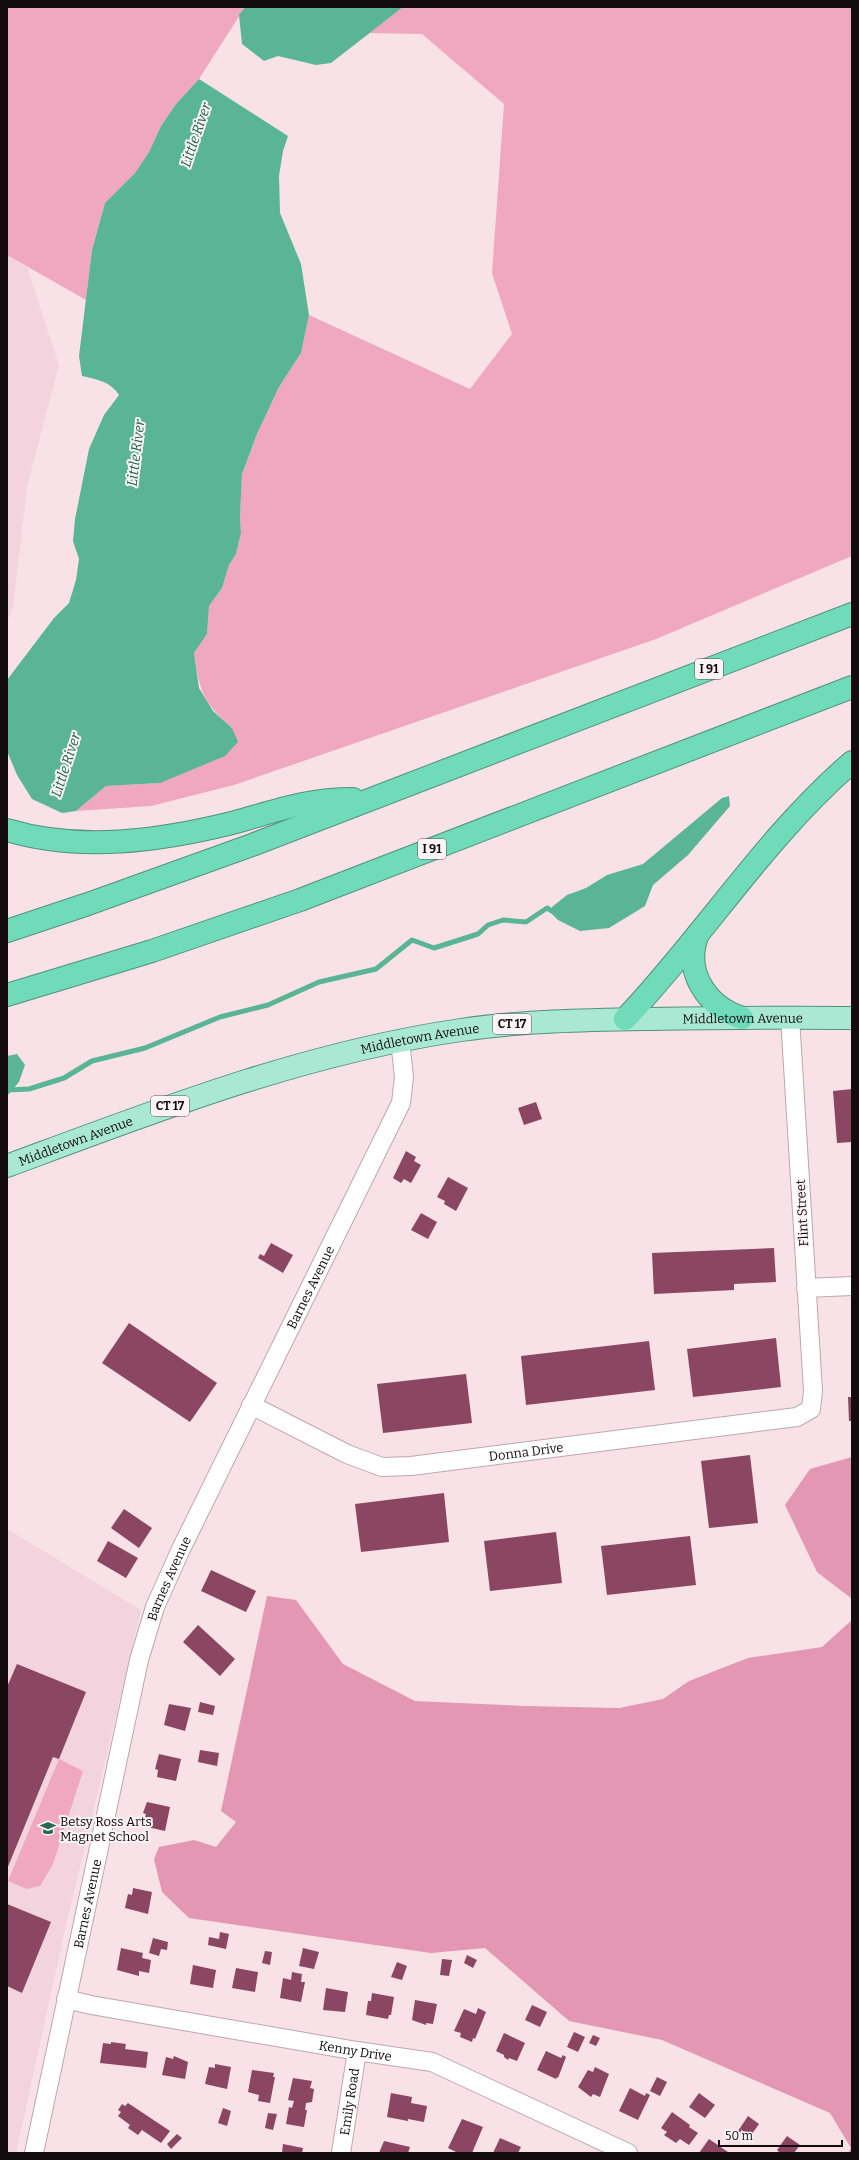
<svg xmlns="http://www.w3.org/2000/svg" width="859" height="2160" font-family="Bitter,serif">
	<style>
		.built { fill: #f3d3dd }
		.green { fill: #efa8c0 }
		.forest { fill: #e497b2 }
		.water { fill: #5ab597 }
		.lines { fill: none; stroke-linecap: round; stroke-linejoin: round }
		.stream { stroke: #5ab597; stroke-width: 5 }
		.building { fill: #8b4661 }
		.minor-casing { stroke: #bda7ae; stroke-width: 20 }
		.primary-casing { stroke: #4f927c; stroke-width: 24 }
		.motorway-casing { stroke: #4f927c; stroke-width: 24 }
		.minor { stroke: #fff; stroke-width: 18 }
		.primary { stroke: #a9e9d4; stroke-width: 22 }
		.motorway { stroke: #70dbb8; stroke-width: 22 }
		.labels { text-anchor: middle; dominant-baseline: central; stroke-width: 4; stroke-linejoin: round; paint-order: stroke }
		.shield { fill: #fcf3f6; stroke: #595154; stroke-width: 1 }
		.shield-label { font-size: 12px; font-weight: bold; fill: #130b0e }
		.street-label { font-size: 13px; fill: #130b0e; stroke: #fcf3f6 }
		.poi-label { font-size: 13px; fill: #130b0e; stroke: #fcf3f6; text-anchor: start }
		.water-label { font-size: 14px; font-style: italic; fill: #1b624d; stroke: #fcf3f6 }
	</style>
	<rect width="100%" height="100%" fill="#f9e1e8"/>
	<g class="built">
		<polygon points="7,255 27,267 59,365 27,487 13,608 7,621"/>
		<polygon points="7,1529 141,1610 64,1934 16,2153 7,2153"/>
	</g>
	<g class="green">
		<polygon points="7,7 245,7 199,79 176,104 161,126 149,152 135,173 105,203 92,250 86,300 7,255"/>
		<path d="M403,7H852V556L656,639L234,785L151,806L76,811L106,786L160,783L232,728C202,701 200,692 194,653L207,634L209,606L222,588L229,565L236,554L241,533L240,517L242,474L257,434L279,387L301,353L309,315L470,389L512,334L492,273L504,104L422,34L369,33Z"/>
		<polygon points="59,1759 83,1771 53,1864 40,1886 27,1889 8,1881"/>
	</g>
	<g class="forest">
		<polygon points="852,1457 852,1599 817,1572 785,1505 810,1469"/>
		<polygon points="267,1596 296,1600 343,1664 415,1701 525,1706 619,1708 663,1699 689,1681 748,1658 822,1647 852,1620 852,2153 848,2153 851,2148 830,2113 662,2040 569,2021 485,1948 431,1953 189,1918 162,1892 154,1859 159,1847 194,1840 216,1847 236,1822 221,1811"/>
	</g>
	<g class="water">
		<polygon points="245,7 403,7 331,63 316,65 278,56 264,61 242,44 239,15"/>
		<path d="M199,79L288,136L283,151L279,176L280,213L301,264L309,315L301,353L279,387L257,434L242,474L240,517L241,533L236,554L229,565L222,588L209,606L207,634L194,653L199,688L213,711L232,728L238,742L225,756L160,783L106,786L76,811L62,813L32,799L17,775L7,751V680L54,618L69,603L76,580L79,559L73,541L75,519L89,449L104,415L119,395C111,382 97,379 82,376L79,356L92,250L105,203L135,173L149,152L161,126L176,104Z"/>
		<polygon points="729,796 730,806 688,855 653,885 645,906 609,928 580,931 558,920 552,914 552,907 567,895 586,888 607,875 643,864 722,798"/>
		<polygon points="17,1054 25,1065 19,1082 7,1096 7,1056"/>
	</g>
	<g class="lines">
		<polyline class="stream" points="7,1090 29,1089 64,1078 92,1061 145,1048 220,1017 268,1005 319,982 376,969 412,940 434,948 478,934 488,925 503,920 526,922 547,908 557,914"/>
	</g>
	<g class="building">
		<polygon points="852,1089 852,1142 837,1143 833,1091"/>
		<polygon points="536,1102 542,1119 524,1125 518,1108"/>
		<polygon points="406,1151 416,1157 414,1161 421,1165 411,1183 404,1179 401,1183 393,1178"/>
		<polygon points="448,1177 468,1188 456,1211 444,1204 445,1201 437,1197"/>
		<polygon points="421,1213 437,1222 428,1239 411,1230"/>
		<polygon points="271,1243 293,1255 283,1273 258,1258 260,1254 264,1256"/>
		<polygon points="774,1248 776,1282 734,1284 734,1290 654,1294 652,1253"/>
		<polygon points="129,1323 217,1383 190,1422 102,1363"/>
		<polygon points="776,1338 781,1387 693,1397 687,1349"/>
		<polygon points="649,1341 655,1390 526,1405 521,1356"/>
		<polygon points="466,1374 472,1423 383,1433 377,1384"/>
		<polygon points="848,1397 852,1397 852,1421 849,1421"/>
		<polygon points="750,1455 758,1523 709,1528 701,1461"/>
		<polygon points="444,1493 449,1542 361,1552 355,1504"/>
		<polygon points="124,1509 152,1528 139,1548 111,1528"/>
		<polygon points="556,1532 562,1583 490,1591 484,1541"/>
		<polygon points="690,1536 696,1585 607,1595 601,1546"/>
		<polygon points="108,1541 138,1558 126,1578 97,1561"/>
		<polygon points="211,1570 256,1591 246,1612 201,1591"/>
		<polygon points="198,1625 235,1659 220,1676 183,1642"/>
		<polygon points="17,1664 86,1692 59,1759 53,1757 7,1869 7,1687"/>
		<polygon points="200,1702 215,1706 213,1715 198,1712"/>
		<polygon points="169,1704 191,1708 185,1731 164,1725"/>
		<polygon points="200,1750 219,1753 217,1766 198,1762"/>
		<polygon points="159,1754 181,1759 176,1781 157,1777 158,1770 155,1769"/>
		<polygon points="147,1802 170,1807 165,1831 143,1826 146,1814 143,1813"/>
		<polygon points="133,1888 152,1892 148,1914 125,1908 128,1894 132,1895"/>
		<polygon points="7,1904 51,1922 22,1993 7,1986"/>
		<polygon points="220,1932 229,1934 226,1949 208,1945 209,1937 219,1939"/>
		<polygon points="153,1938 168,1942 167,1950 161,1949 159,1956 149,1953"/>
		<polygon points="121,1948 143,1953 142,1958 151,1960 149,1973 139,1971 139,1976 117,1970"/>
		<polygon points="303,1948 319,1952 314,1969 299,1966"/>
		<polygon points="265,1951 272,1952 270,1965 262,1963"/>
		<polygon points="467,1955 477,1960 473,1968 464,1963"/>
		<polygon points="442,1959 452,1960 449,1976 440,1975"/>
		<polygon points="397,1962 407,1966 402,1980 391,1977"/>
		<polygon points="193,1965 216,1970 213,1988 190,1984"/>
		<polygon points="236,1968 258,1972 255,1992 232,1988"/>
		<polygon points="292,1972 302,1974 301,1982 305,1982 301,2002 280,1998 283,1978 291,1980"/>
		<polygon points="326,1988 348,1992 345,2012 323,2010"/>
		<polygon points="372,1993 394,1997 391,2015 389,2015 388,2019 366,2015 368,2001 371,2001"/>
		<polygon points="415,2000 437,2004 433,2024 426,2023 426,2025 412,2020"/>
		<polygon points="532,2005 547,2012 540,2027 525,2020"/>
		<polygon points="478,2008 486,2012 475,2039 473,2038 472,2042 460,2037 461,2033 454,2031 464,2009 476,2014"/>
		<polygon points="574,2032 585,2037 578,2052 567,2047"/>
		<polygon points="504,2033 525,2043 517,2061 509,2058 508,2060 504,2057 504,2055 496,2051"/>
		<polygon points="593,2035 600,2038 596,2046 589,2043"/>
		<polygon points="111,2042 126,2044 125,2049 148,2052 146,2068 100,2063 103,2043 111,2044"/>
		<polygon points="546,2051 561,2058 563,2055 566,2057 558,2078 557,2077 556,2079 537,2070"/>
		<polygon points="174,2056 188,2062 185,2079 162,2075 166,2057 173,2059"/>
		<polygon points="215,2064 231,2067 227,2089 205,2084 209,2067 215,2068"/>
		<polygon points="595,2067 609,2074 600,2097 593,2094 591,2097 578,2087 588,2070 593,2072"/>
		<polygon points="252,2070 274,2073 273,2077 275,2077 270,2103 258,2101 259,2095 248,2092"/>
		<polygon points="657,2077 667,2082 660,2096 650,2091"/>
		<polygon points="293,2078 312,2081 310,2088 314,2089 312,2102 306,2103 305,2110 307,2110 304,2127 286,2124 289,2107 292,2108 294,2101 288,2100"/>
		<polygon points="630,2088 645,2096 646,2093 650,2095 638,2120 619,2111"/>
		<polygon points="391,2093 412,2097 411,2103 427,2106 424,2122 408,2119 408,2121 387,2117"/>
		<polygon points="699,2093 715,2105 705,2118 689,2107"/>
		<polygon points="128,2103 170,2131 161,2143 142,2130 138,2135 128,2128 130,2125 118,2116 121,2112 118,2110 122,2104 125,2106"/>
		<polygon points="223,2108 231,2111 227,2126 218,2123"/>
		<polygon points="672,2112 690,2125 689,2127 698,2133 689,2145 680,2139 676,2143 664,2135 667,2132 661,2128"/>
		<polygon points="268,2113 277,2114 273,2130 265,2128"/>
		<polygon points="748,2116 759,2124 749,2138 738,2131"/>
		<polygon points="462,2119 483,2127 472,2153 458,2153 448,2148"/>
		<polygon points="177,2134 182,2138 171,2149 167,2144"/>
		<polygon points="787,2136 800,2145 794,2153 780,2153 777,2150"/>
		<polygon points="500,2138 521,2147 518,2153 493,2153"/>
		<polygon points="709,2139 728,2152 728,2153 699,2153"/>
		<polygon points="384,2141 410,2147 408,2153 379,2153"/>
		<polygon points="283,2144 303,2148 302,2153 282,2153"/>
	</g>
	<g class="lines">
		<defs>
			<g id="minor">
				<polyline points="806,1288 852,1286"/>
				<path id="s1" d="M251,1405L347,1454L382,1467L411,1466L797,1417L811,1409L813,1391L790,1017"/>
				<path id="s2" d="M66,1999L91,2005L357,2051L432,2062L628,2153"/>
				<path id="s3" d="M34,2153L139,1660L155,1607L181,1549L401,1103L404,1077L400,1041"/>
				<path id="s4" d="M341,2153L357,2051"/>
			</g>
			<g id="primary">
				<path id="s5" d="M7,1166C155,1111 303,1053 461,1030C522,1021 585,1020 647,1019C716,1018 784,1017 852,1018"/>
			</g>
			<g id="motorway">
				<path d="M7,830C80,852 159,841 232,823C276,811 306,799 353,799"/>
				<polyline points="7,931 88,904 252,845 852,614"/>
				<path d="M698,934C683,971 706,1006 742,1018"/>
				<polyline points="7,995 152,951 300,900 852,687"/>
				<path d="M625,1019C704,936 764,838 852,762"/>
			</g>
		</defs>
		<use href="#minor" class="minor-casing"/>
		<use href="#primary" class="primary-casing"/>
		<use href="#motorway" class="motorway-casing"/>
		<use href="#minor" class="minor"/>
		<use href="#primary" class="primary"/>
		<use href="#motorway" class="motorway"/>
	</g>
	<defs>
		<symbol id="school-bare" viewBox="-9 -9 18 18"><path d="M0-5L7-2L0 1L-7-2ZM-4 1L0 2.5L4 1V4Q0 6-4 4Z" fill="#2c6a57" stroke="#fcf3f6" stroke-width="2.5" paint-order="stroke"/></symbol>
	</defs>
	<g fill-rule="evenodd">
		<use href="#school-bare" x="37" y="1817" width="22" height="22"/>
	</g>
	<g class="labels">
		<g class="shield">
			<rect x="695" y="659" width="28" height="20" rx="3"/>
			<rect x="418" y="839" width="28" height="20" rx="3"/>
			<rect x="493" y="1014" width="38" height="20" rx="3"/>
			<rect x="151" y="1096" width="38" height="20" rx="3"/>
		</g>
		<g class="shield-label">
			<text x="709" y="669">I 91</text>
			<text x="432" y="849">I 91</text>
			<text x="512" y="1024">CT 17</text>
			<text x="170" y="1106">CT 17</text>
		</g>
		<g class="street-label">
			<text stroke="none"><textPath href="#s5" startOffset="757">Middletown Avenue</textPath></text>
			<text stroke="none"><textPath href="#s5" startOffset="433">Middletown Avenue</textPath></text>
			<text stroke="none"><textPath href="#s5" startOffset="73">Middletown Avenue</textPath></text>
			<text transform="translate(802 1213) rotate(-93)">Flint Street</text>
			<text stroke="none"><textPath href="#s3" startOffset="915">Barnes Avenue</textPath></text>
			<text stroke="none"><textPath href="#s1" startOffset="290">Donna Drive</textPath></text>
			<text stroke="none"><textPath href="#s3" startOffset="591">Barnes Avenue</textPath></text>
			<text stroke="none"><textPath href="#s3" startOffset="255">Barnes Avenue</textPath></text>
			<text stroke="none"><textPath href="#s2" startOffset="294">Kenny Drive</textPath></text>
			<text stroke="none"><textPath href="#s4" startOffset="52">Emily Road</textPath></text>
		</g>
		<g class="poi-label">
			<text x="60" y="1821">Betsy Ross Arts<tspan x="60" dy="15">Magnet School</tspan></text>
		</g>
		<g class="water-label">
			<text transform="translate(196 135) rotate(-71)">Little River</text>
			<text transform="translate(136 453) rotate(-83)">Little River</text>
			<text transform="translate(66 765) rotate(-72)">Little River</text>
		</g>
	</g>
	<rect width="859" height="2160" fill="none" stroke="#130b0e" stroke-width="16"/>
	<path d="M719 2140v6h123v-6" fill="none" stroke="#130b0e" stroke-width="2"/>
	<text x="725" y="2140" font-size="12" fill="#130b0e" stroke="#fcf3f6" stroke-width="3" paint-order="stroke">50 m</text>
</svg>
